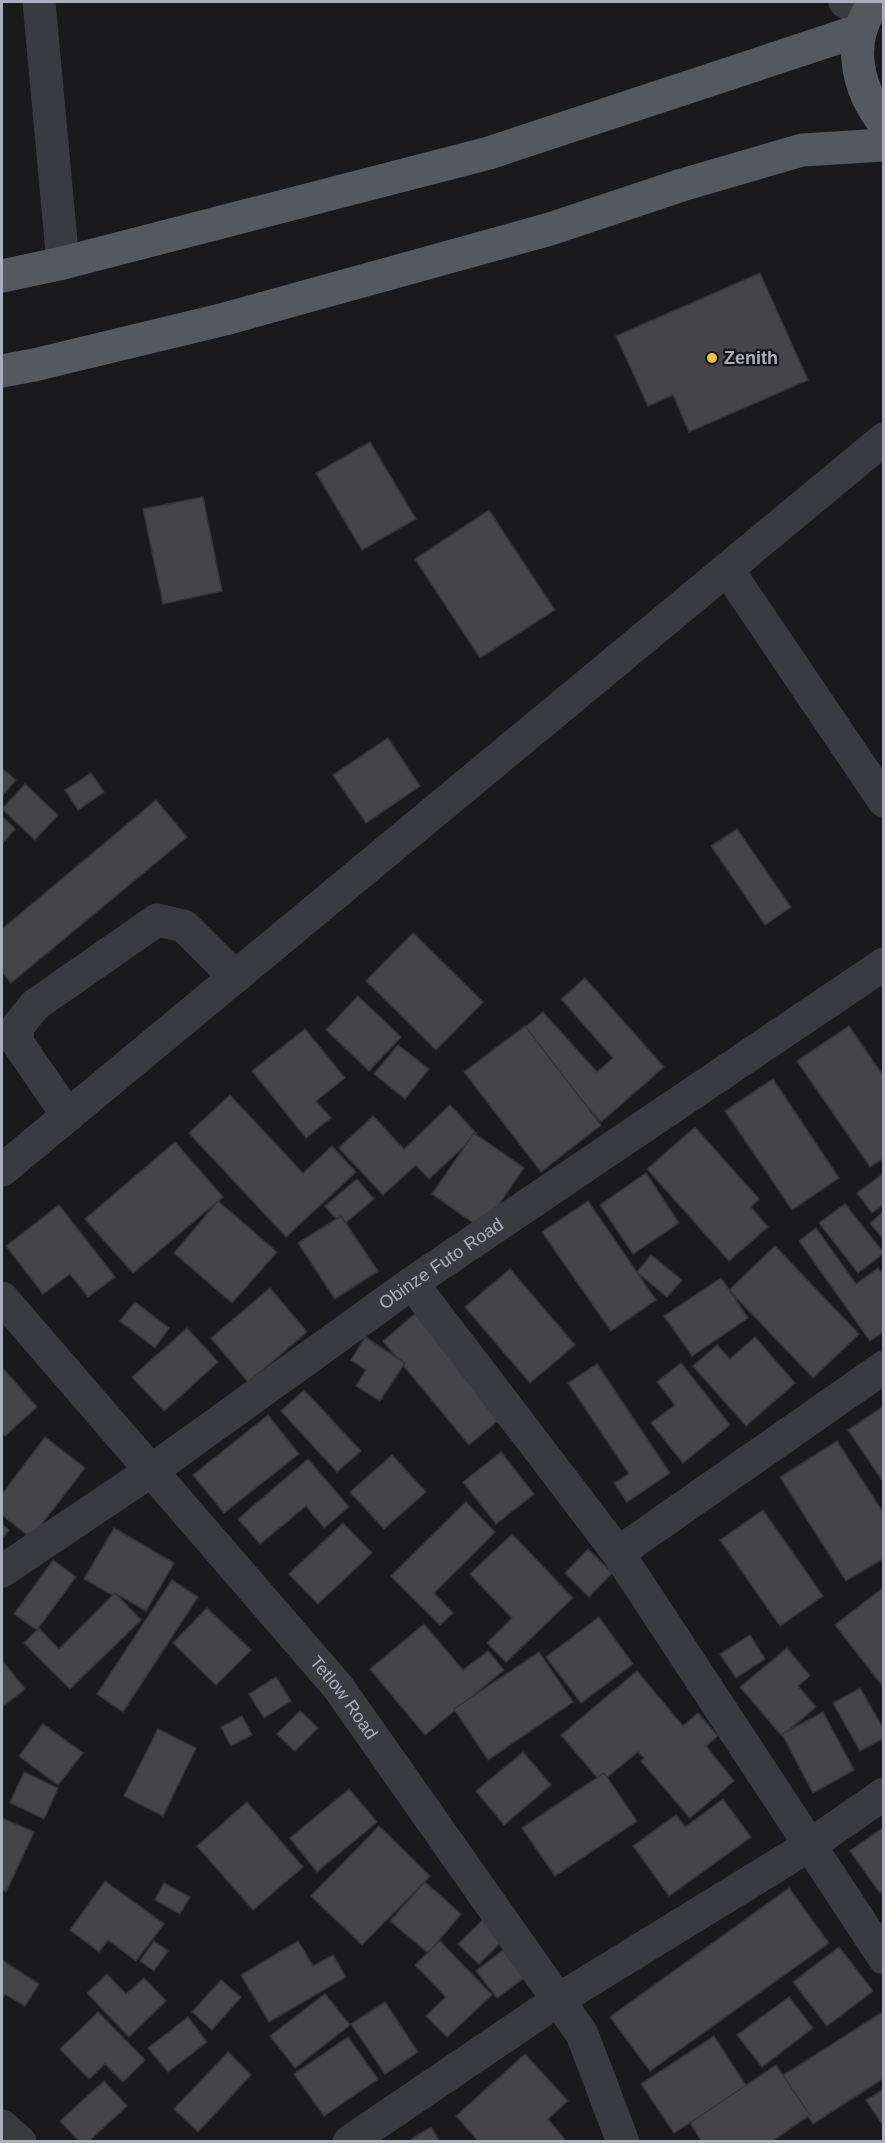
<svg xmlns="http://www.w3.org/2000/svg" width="885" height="2143" font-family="Arial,sans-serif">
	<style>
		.building { fill: #444449; stroke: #343338; stroke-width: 1.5 }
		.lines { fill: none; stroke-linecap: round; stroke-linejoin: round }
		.minor { stroke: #3a3b41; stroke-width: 33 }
		.major { stroke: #565860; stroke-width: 33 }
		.poi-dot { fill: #f2c43b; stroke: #151417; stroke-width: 2 }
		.labels { text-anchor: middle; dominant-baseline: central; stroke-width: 4.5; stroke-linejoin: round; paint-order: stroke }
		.poi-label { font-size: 18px; font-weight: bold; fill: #acafbb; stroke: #151417; text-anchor: start }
		.street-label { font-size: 18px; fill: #acafbb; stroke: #151417 }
	</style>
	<rect width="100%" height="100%" fill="#1a191c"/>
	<g class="building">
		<polygon points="760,273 808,380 689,432 673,395 648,406 616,336"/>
		<polygon points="370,442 416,519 362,550 316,473"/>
		<polygon points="203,497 222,591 163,604 143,509"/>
		<polygon points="489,510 555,610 480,658 415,559"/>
		<polygon points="388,738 420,786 366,823 333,775"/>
		<polygon points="2,768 16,780 2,796"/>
		<polygon points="91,773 104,792 78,810 65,790"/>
		<polygon points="25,784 58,815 35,840 2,809"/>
		<polygon points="156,800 187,837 11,983 2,972 2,929"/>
		<polygon points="2,816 15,829 2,844"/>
		<polygon points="737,829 791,907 765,925 711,846"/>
		<polygon points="413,933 483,1002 436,1050 366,981"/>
		<polygon points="585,978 664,1067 601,1122 520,1032 543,1012 597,1072 613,1058 561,999"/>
		<polygon points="358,996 401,1037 369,1071 326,1030"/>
		<polygon points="525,1026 601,1125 541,1172 464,1072"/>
		<polygon points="849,1026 884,1077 884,1158 870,1167 797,1061"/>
		<polygon points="305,1029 345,1078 316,1101 331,1118 306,1138 252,1071"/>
		<polygon points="398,1045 429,1069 405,1099 374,1074"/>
		<polygon points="773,1079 839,1178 792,1210 725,1111"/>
		<polygon points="230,1095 303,1173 332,1146 356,1172 286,1237 189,1133"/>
		<polygon points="450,1105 477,1134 429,1179 416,1165 383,1195 339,1148 373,1116 404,1149"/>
		<polygon points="695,1127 759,1199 751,1207 768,1227 729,1261 647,1169"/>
		<polygon points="474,1133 524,1168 482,1229 432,1194"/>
		<polygon points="175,1142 223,1197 133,1273 85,1219"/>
		<polygon points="646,1173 679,1223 633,1254 600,1205"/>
		<polygon points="884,1173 884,1204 872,1213 857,1193"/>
		<polygon points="357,1179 374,1199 342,1226 325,1206"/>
		<polygon points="218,1201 277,1252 232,1303 174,1253"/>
		<polygon points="588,1201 656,1300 611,1331 542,1232"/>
		<polygon points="845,1204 884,1253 858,1273 819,1223"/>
		<polygon points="59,1205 115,1277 88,1297 70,1274 43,1294 6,1246"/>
		<polygon points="884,1211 884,1240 870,1223"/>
		<polygon points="341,1216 378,1271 335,1299 298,1243"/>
		<polygon points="816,1228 856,1284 878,1268 884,1275 884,1331 870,1341 799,1241"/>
		<polygon points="775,1246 859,1334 813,1378 729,1290"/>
		<polygon points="651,1255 682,1280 667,1297 637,1272"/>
		<polygon points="510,1269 575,1345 530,1383 465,1307"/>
		<polygon points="721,1278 748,1318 692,1356 664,1316"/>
		<polygon points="270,1288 307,1332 248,1382 211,1338"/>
		<polygon points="135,1302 169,1328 155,1348 120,1321"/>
		<polygon points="415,1314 501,1418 469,1445 383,1341"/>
		<polygon points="187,1328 218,1362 164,1411 132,1377"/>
		<polygon points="365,1337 405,1363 380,1401 356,1386 366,1370 351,1360"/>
		<polygon points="755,1337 795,1383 746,1426 693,1366 717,1345 730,1359"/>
		<polygon points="681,1363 730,1425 683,1463 651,1423 675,1405 657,1382"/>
		<polygon points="597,1364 670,1473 627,1502 614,1483 629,1474 568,1383"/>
		<polygon points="2,1367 37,1407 5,1436 2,1432"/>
		<polygon points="304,1390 361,1451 337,1472 281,1411"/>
		<polygon points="884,1406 884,1483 848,1430"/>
		<polygon points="268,1415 299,1454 224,1513 193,1475"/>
		<polygon points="45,1437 85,1468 31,1538 2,1515 2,1494"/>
		<polygon points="837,1441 884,1514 884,1558 846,1581 780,1477"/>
		<polygon points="501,1452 534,1494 496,1524 463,1482"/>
		<polygon points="392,1455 426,1492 384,1529 350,1492"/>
		<polygon points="308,1459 349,1507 324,1528 306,1506 260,1544 238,1519"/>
		<polygon points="466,1502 495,1532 434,1593 453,1613 440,1625 391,1576"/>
		<polygon points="763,1510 823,1596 780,1626 720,1540"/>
		<polygon points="343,1523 372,1553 318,1604 289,1574"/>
		<polygon points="2,1524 9,1530 2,1539"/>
		<polygon points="114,1528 174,1563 146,1611 115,1593 114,1596 84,1579"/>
		<polygon points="512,1534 573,1598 506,1662 487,1643 512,1618 470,1574"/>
		<polygon points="588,1549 612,1573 589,1597 565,1573"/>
		<polygon points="53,1560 76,1577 37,1630 14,1614"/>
		<polygon points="172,1580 198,1597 123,1712 97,1694"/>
		<polygon points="884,1587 884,1688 835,1625"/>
		<polygon points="115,1593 141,1620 70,1689 24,1643 39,1628 59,1649"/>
		<polygon points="207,1608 251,1650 216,1685 173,1643"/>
		<polygon points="599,1617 633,1664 581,1703 546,1657"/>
		<polygon points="424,1624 463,1670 488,1651 504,1670 425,1735 370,1669"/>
		<polygon points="750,1635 765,1659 736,1678 720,1654"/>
		<polygon points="787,1648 810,1676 798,1686 816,1707 782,1736 740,1687"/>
		<polygon points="539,1652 573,1702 488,1760 454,1709"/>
		<polygon points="2,1660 25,1689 2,1707"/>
		<polygon points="637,1671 683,1726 698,1713 718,1736 706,1746 734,1781 690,1818 641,1761 644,1758 638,1752 601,1782 561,1735"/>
		<polygon points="276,1677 291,1701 264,1718 249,1694"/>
		<polygon points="860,1688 884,1730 884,1738 860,1751 833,1703"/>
		<polygon points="300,1711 318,1728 295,1751 277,1734"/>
		<polygon points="823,1712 854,1770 813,1793 782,1734"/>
		<polygon points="242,1716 252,1735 231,1746 221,1727"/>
		<polygon points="43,1724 83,1753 58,1785 19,1756"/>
		<polygon points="158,1729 196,1748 163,1816 124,1796"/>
		<polygon points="523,1752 551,1785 504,1825 476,1791"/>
		<polygon points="24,1772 58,1788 44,1819 10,1803"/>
		<polygon points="604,1773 637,1821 555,1876 522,1828"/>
		<polygon points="349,1789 377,1822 317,1872 290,1838"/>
		<polygon points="723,1799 751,1837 669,1896 633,1846 676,1815 685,1827"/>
		<polygon points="247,1802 303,1867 253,1910 197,1846"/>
		<polygon points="2,1818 34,1832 6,1892 2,1889"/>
		<polygon points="379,1826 430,1876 362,1945 311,1896"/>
		<polygon points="884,1827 884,1890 880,1893 850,1851"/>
		<polygon points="105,1881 164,1924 136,1961 108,1940 99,1952 70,1930"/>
		<polygon points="425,1882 461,1914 428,1953 390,1921"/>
		<polygon points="164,1883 190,1897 180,1914 155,1900"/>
		<polygon points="789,1888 829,1943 650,2071 610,2017"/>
		<polygon points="484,1919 504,1939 479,1964 458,1944"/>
		<polygon points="154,1941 168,1951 154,1971 140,1961"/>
		<polygon points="298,1941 313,1966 333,1955 346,1977 269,2022 241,1975"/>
		<polygon points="440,1941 492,1995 447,2037 426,2016 446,1997 415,1965"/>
		<polygon points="839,1947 873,1991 827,2026 793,1982"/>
		<polygon points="503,1950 524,1978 497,1998 476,1971"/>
		<polygon points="2,1960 39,1984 25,2006 5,1994 2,1999"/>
		<polygon points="107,1974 126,1994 144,1978 166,2001 129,2037 87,1993"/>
		<polygon points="221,1980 241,1997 212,2030 192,2012"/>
		<polygon points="325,1994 350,2025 295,2068 270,2036"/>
		<polygon points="789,1997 813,2028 762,2067 737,2035"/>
		<polygon points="385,2002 418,2052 385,2074 351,2024"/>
		<polygon points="98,2012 145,2060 123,2082 105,2064 89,2079 60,2049"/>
		<polygon points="881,2013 884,2017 884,2078 813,2124 782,2076"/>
		<polygon points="188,2017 207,2042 168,2072 148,2048"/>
		<polygon points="714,2036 747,2087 674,2133 641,2084"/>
		<polygon points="348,2037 378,2079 324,2116 294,2074"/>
		<polygon points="228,2052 251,2075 198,2132 174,2109"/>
		<polygon points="525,2054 568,2101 548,2119 567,2142 479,2142 456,2116"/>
		<polygon points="776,2065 810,2115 771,2142 702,2142 690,2123"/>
		<polygon points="104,2081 127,2106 88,2142 80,2142 60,2121"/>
		<polygon points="884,2089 884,2127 866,2100"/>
		<polygon points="431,2127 440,2142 412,2142 411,2139"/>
	</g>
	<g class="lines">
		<g class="minor">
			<polyline points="39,2 63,263"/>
			<polyline points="845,2 866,13"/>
			<polyline points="727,569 884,801"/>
			<polyline points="68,1116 17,1042 18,1026 35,1005 157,920 184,926 235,977"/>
			<polyline points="2,1170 884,439"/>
			<polyline points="412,1283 618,1553 884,1958"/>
			<path id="s1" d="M2,1298L338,1687L582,2034L623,2142"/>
			<polyline points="618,1553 884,1367"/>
			<path id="s2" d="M2,1571L151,1471L412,1283L884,964"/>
			<polyline points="2,2126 20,2142"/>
			<polyline points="349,2142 558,2000 810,1845 884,1794"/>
		</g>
		<g class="major">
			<path d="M876,2C845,38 857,89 884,123"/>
			<polyline points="2,276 63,263 489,153 861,30"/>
			<polyline points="2,371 34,365 225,319 550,229 682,185 802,150 884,145"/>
		</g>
	</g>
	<circle class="poi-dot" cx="712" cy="358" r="6"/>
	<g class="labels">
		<g class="poi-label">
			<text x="724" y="358">Zenith</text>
		</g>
		<g class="street-label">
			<text stroke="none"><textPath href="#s2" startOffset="536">Obinze Futo Road</textPath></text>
			<text stroke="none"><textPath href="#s1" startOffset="526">Tetlow Road</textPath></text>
		</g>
	</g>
	<rect width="885" height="2143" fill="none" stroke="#acafbb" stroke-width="6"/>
</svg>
